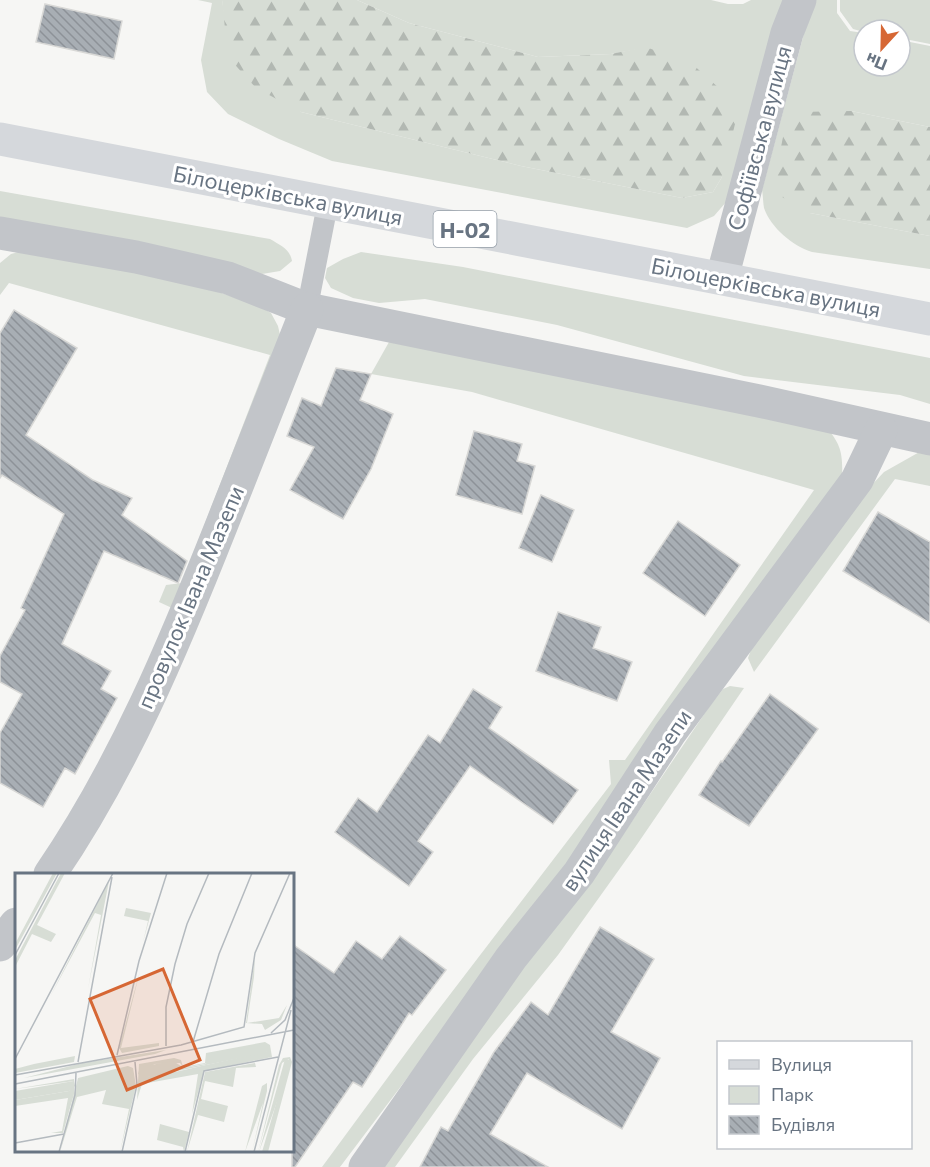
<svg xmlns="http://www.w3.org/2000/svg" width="930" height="1167" font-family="Commissioner,sans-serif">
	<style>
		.green { fill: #d7ddd5 }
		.forest { fill: url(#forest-firs) }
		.building { fill: url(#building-back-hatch); stroke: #d8d8d6; stroke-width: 1.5 }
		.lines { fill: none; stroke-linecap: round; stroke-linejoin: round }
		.lane { stroke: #c2c5c9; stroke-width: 21 }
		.street { stroke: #c2c5c9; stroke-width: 33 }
		.primary { stroke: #d5d8dc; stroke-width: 33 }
		.labels { text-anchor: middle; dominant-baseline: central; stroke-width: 6; stroke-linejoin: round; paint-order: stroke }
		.shield { fill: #fff; stroke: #959ea8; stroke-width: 1.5 }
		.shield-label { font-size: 21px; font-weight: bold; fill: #687482 }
		.street-label { font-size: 22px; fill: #687482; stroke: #fff }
		.inset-road { fill: none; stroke: #b4babf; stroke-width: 1.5 }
		.view { fill: #d66734; fill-opacity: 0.15; stroke: #d66734; stroke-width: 3 }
		.inset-edge { fill: none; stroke: #687482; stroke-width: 3 }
	</style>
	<defs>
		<pattern id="forest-firs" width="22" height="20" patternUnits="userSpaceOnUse" patternTransform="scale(1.5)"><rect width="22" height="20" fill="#d7ddd5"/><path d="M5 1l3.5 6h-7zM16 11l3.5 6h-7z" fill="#b2b8b2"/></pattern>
		<pattern id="building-back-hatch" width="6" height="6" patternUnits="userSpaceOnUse" patternTransform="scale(1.5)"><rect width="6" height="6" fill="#a8aeb4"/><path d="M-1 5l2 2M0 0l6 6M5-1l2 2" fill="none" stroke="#8d9298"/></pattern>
	</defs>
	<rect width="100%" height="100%" fill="#f6f6f4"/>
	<g class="green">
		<polygon points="198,0 222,0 224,12 301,112 521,166 682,198 713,192 722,177 645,48 611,54 538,57 409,23 357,0 711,0 728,4 743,4 751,0 784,0 727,201 714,216 687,228 332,161 279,139 228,114 207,92 201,60 212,3"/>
		<path d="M813,0H837V13L850,31L864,33V66H900V40L930,46V127L851,111L810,213L930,236V269L812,252C793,246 771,228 764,208C763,203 763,195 762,190Z"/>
		<polygon points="840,0 930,0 930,44 900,38 900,30 864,30 864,32 853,29 840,11"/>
		<path d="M0,191L270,239C280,245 290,249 292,261L280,271L262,274L0,220Z"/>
		<polygon points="26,250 201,286 257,305 271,313 278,326 280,335 172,608 159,602 166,585 182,583 270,355 9,283 0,295 0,263 11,254"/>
		<polygon points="361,252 463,267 930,358 930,404 900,395 744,376 557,325 425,299 379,303 353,298 331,288 325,278 327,268 343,259"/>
		<path d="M389,342L826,427C841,444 843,454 842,477L580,849L340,1167H322L419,1035L611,784L609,760H625L814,490L472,392L371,374Z"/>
		<polygon points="930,446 930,486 895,479 754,672 748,658 755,639 867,490 884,472"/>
		<polygon points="730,686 744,688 636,846 558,955 473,1059 395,1167 382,1167 478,1026 622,836 709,707 723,689"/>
	</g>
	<g class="forest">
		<polygon points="222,0 357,0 409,23 538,57 611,54 645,47 689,61 720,89 735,124 722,177 713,192 682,198 521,166 301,112 256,88 228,57"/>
		<polygon points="851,111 930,127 930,236 810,213 782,197 776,172 783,137 798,112"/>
	</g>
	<g class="building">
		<polygon points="45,4 122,21 114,59 36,42"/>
		<polygon points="14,310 77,348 26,435 93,480 132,498 122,515 187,561 178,583 104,551 62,644 111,671 101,689 117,698 75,774 65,768 43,807 0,783 0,733 22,694 0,682 0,656 25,610 21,608 64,514 2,475 0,478 0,333"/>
		<polygon points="336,368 371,374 360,400 393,414 371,469 343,519 290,490 314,447 287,436 302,398 321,406"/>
		<polygon points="474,431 522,444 517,461 535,466 522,514 456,495"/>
		<polygon points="541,495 574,510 552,562 519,548"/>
		<polygon points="878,512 930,542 930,623 843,571"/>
		<polygon points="678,521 740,565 705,616 643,573"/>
		<polygon points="558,612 601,627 593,648 632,662 617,701 536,671"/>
		<polygon points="473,689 502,707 489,728 578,790 553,824 470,766 418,841 433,852 409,886 335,832 358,798 377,812 428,735 440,743"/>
		<polygon points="770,694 818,729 749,826 699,795 721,761 722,762"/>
		<polygon points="600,927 654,959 611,1032 660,1058 622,1129 527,1073 490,1134 548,1167 420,1167 441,1127 448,1131 494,1052 531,1002 548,1015"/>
		<polygon points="400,936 446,970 412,1015 409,1013 362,1087 353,1082 295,1167 292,1167 292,944 334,973 356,941 382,959"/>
	</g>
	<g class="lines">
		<polyline class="lane" points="307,309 328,202"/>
		<g class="street">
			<polyline points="0,233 136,257 228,278 307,309 759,401 930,439"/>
			<polyline points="722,278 787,33 800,0"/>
			<path d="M50,874C124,766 174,645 222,524C250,452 279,381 307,309"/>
			<polyline points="0,945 16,924"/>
			<polyline points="365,1167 511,958 579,873 670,733 857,480 881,430"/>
		</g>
		<polyline class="primary" points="0,139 930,319"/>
	</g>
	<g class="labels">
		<rect class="shield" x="433.5" y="211" width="63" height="36" rx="4.5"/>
		<g class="shield-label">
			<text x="465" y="229">Н-02</text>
		</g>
		<g class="street-label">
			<text transform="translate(759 138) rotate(-75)">Софіївська вулиця</text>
			<text transform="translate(288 195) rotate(11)">Білоцерківська вулиця</text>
			<text transform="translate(766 287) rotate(11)">Білоцерківська вулиця</text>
			<text transform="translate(190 597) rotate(-67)">провулок Івана Мазепи</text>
			<text transform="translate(626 800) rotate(-56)">вулиця Івана Мазепи</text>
		</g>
	</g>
	<g transform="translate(15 873)">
		<rect width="279" height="279" fill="#f6f6f4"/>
		<path d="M38,0H42L0,77V71ZM46,0H50L22,52L41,61L36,69L17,61L0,94V87ZM94,8L73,116L86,42L80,40L35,124ZM111,35L136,40L128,69L133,48L109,43ZM240,84L239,104L232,150L264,145L272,132L266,147L250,157L247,151L231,150ZM125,98L106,175L144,170V173L107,180L104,175ZM250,169L255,172L257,184L189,198L177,241L183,201L127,211L122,227L124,191L159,185L166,187L168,194L190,190L191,180ZM253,178L160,199L141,200L133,204L139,191L165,190L169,195ZM151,177L140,181L9,205L67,190ZM60,183L59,189L0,200V196L19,191ZM275,184L277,189L253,279H247L274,186L267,190L243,279L264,192L268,185ZM240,190L241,194L221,195L218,214L190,208L186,226L213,233L209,249L183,242L172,279L190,199ZM113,193L118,195L121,213L105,279L114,236L87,231L91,217L62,224L45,279L63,205ZM59,206V221L48,260H36L47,258L53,225L0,233V227L54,218L59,208L0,216ZM252,210V218L237,279L248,230L230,279L247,213ZM145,251L174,259L169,279L168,274L142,267Z" fill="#d7ddd5" fill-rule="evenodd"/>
		<path d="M249,171L254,176L250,180L133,204L123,201L125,194L158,188L169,195L191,191L194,181ZM270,186L275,187L272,201L244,279ZM115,196L119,201L115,206L64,212L66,206ZM59,208L60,213L54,218L0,227V218Z" fill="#d7ddd5"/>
		<path class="inset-road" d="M0,82L44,0M256,160L270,147L279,125M178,169L204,81L237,0M151,173V134L160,91L172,51L194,0M102,182L124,88L152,0M0,186L98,0M63,189L97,4M0,202L166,172L229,154L240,80L275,0M0,211L279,157M0,270L49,261M44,279L60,222L61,200M107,279L122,212L120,189M170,279L189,198L263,184M239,279L276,137"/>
		<path class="view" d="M148,96L185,187L112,217L75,126Z"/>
		<rect width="279" height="279" class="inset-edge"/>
	</g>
	<rect x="717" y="1041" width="195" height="108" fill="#ffffff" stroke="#c3c7cd" stroke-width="1.5"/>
	<rect x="729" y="1060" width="30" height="9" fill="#d5d8dc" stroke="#c3c7cd" stroke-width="1.5"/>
	<text x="771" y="1071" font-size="18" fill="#687482">Вулиця</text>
	<rect x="729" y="1086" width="30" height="18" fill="#d7ddd5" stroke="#c3c7cd" stroke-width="1.5"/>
	<text x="771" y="1101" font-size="18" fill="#687482">Парк</text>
	<rect x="729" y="1116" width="30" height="18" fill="url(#building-back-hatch)" stroke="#c3c7cd" stroke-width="1.5"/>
	<text x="771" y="1131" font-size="18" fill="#687482">Будівля</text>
	<g transform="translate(882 48) rotate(202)"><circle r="28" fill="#ffffff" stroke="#c3c7cd" stroke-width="1.5"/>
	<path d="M0-4.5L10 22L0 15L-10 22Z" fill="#d66734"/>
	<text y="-9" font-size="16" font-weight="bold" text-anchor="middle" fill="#687482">Пн</text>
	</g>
</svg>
